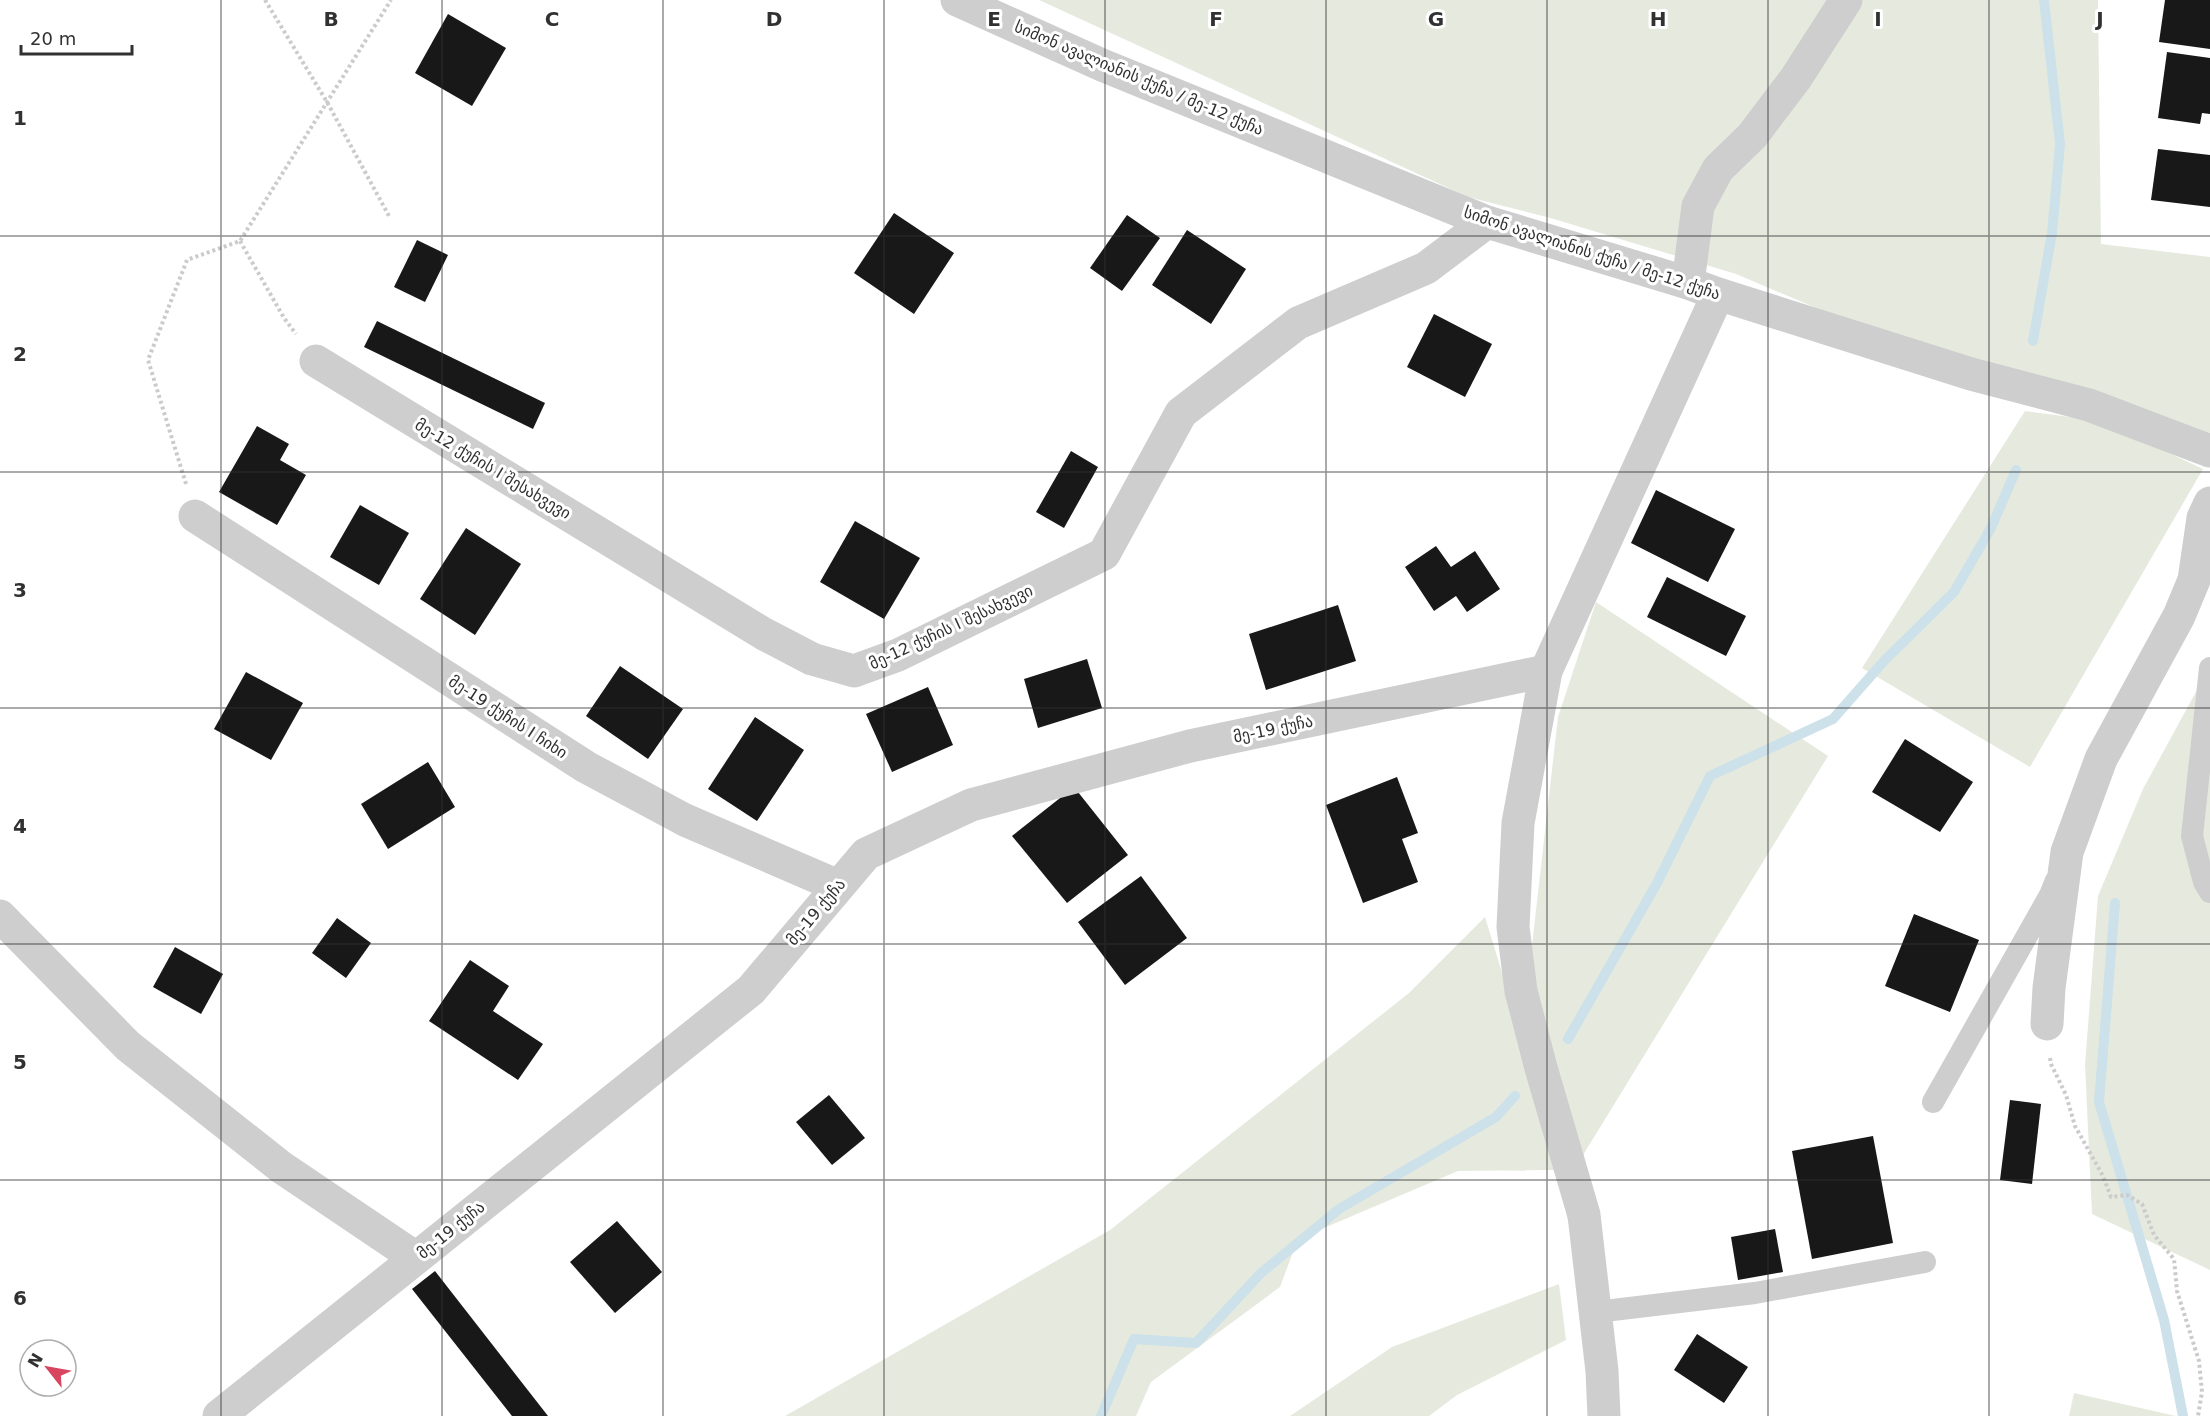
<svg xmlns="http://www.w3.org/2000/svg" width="2210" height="1416" font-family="'DejaVu Sans','Noto Sans Georgian',sans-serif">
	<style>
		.green { fill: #e6eade }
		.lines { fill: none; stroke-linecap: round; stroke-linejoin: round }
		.stream { stroke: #cce1e9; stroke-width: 10 }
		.building { fill: #181818 }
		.path { stroke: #cbcbcb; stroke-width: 4; stroke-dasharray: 3 3; stroke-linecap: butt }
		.lane { stroke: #cecece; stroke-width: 22 }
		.street { stroke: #cecece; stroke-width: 33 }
		.grid { fill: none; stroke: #313131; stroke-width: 1.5; stroke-opacity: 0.55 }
		.labels { text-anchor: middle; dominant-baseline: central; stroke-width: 6; stroke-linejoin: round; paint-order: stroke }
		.street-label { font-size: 16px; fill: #313131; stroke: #fff }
		.grid-label { font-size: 20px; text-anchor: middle; font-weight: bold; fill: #313131; stroke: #fff; stroke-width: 6; stroke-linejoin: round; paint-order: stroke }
	</style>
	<rect width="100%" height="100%" fill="#fff"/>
	<g class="green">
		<polygon points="1039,0 2098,0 2101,244 2210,257 2210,450 1971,374 1736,274 1547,217 1468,197"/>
		<polygon points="2025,411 2101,421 2203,469 2030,767 1862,668"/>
		<polygon points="1596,602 1828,756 1580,1160 1529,972 1558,717"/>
		<polygon points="2210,666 2210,1270 2092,1214 2085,1065 2098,896 2143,789"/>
		<polygon points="1485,917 1564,1174 1579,1267 1556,1170 1458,1171 1298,1239 1280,1287 1151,1382 1136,1416 785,1416 1110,1230 1409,993"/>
		<polygon points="1559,1284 1566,1340 1457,1395 1429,1416 1290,1416 1392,1347"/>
		<polygon points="2074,1393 2176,1416 2069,1416"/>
	</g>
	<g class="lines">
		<g class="stream">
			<polyline points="2033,341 2052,233 2060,144 2044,0"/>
			<polyline points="2115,903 2099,1102 2164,1320 2183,1416"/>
			<polyline points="1568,1039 1657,883 1710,776 1833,719 1884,661 1954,592 1991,528 2016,470"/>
			<polyline points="1101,1416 1134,1339 1196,1343 1261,1273 1339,1209 1496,1117 1515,1096"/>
		</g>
	</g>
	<g class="building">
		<polygon points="2165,0 2210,0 2210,49 2159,42"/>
		<polygon points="448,14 506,48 472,106 415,73"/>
		<polygon points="2167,52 2210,58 2210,114 2202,113 2200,124 2158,118"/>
		<polygon points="2158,149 2210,155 2210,207 2151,200"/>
		<polygon points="894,213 954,253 914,314 854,273"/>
		<polygon points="1127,215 1160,238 1122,291 1090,268"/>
		<polygon points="1187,230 1246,269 1211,324 1152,285"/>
		<polygon points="417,240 448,255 425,302 394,287"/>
		<polygon points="1434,314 1492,344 1465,397 1407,367"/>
		<polygon points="377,321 545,403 533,429 364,347"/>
		<polygon points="257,426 289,444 280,460 306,475 277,525 219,492"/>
		<polygon points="1071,451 1098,467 1064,528 1036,512"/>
		<polygon points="1656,490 1735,529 1708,582 1631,543"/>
		<polygon points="360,505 409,533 379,585 330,557"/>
		<polygon points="855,521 920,558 884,619 820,582"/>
		<polygon points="466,528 521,564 475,635 420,599"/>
		<polygon points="1436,546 1451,567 1475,551 1500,589 1467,612 1456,596 1434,611 1405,567"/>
		<polygon points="1667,577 1746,616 1726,656 1647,617"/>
		<polygon points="1338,605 1356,661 1266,690 1249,634"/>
		<polygon points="1087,659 1102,708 1038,728 1024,679"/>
		<polygon points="620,666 683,709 648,759 586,716"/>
		<polygon points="246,672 303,703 271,760 214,729"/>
		<polygon points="928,687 953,745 892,772 866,714"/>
		<polygon points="755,717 804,750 757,821 708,789"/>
		<polygon points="1905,739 1973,782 1940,832 1872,792"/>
		<polygon points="428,762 455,807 388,849 361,804"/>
		<polygon points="1397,777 1418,833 1402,839 1418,882 1363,903 1326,805"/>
		<polygon points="1074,787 1128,855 1067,903 1012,836"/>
		<polygon points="1141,876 1187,938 1125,985 1078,922"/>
		<polygon points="1914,914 1979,940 1950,1012 1885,986"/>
		<polygon points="337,918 371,943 346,978 312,953"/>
		<polygon points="175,947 223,974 201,1014 153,987"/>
		<polygon points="470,960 509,986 493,1011 543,1044 518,1080 429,1021"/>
		<polygon points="829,1095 865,1138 832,1165 796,1122"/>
		<polygon points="2010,1100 2041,1104 2032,1184 2000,1180"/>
		<polygon points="1873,1136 1893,1243 1812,1259 1792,1151"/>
		<polygon points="617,1221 662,1272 615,1313 570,1262"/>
		<polygon points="1775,1229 1783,1272 1738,1280 1731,1237"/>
		<polygon points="435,1271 548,1416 512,1416 412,1289"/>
		<polygon points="1697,1334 1748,1367 1724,1403 1674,1370"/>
	</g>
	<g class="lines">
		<g class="path">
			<polyline points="265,0 327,102 389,216"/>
			<polyline points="240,241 284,318 296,334"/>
			<polyline points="186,484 148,360 187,260 240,241 391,0"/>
			<polyline points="2050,1058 2051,1064 2066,1095 2075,1126 2103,1176 2111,1197 2127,1195 2142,1204 2154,1235 2174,1259 2177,1291 2199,1361 2202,1392 2198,1416"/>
		</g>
		<g class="lane">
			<polyline points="2210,668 2192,836 2204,882 2210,892"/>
			<polyline points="1933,1102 2050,895 2056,880"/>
			<polyline points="1596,1312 1755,1293 1925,1262"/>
		</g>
		<g class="street">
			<polyline points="957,0 1102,65 1487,222 1688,283 1718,294 1971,374 2089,405 2210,451"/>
			<polyline points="1688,283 1698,206 1718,169 1752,136 1796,78 1846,0"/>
			<polyline points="316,361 764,634 812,659 854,671 898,655 1104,554 1181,413 1298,323 1426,268 1487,222"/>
			<polyline points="195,516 586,767 685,820 838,886"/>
			<polyline points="0,916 128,1046 281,1167 416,1258"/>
			<polyline points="2047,1024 2049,988 2067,852 2101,759 2179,616 2194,580 2203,518 2210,503"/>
			<polyline points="219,1416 751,990 866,854 971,805 1190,746 1546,671"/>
			<polyline points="1604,1416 1602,1371 1584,1215 1541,1068 1521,991 1513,927 1518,823 1546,671 1718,294"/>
		</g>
	</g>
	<path class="grid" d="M221,0V1416M442,0V1416M663,0V1416M884,0V1416M1105,0V1416M1326,0V1416M1547,0V1416M1768,0V1416M1989,0V1416M0,236H2210M0,472H2210M0,708H2210M0,944H2210M0,1180H2210"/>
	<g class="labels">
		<g class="street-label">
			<text transform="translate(1139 78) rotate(23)">სიმონ ავალიანის ქუჩა / მე-12 ქუჩა</text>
			<text transform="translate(1592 253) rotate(18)">სიმონ ავალიანის ქუჩა / მე-12 ქუჩა</text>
			<text transform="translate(493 469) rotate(31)">მე-12 ქუჩის I შესახვევი</text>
			<text transform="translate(951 627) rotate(-25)">მე-12 ქუჩის I შესახვევი</text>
			<text transform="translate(508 717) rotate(33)">მე-19 ქუჩის I ჩიხი</text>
			<text transform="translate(1273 729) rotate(-12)">მე-19 ქუჩა</text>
			<text transform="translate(816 912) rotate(-50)">მე-19 ქუჩა</text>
			<text transform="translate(451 1230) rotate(-39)">მე-19 ქუჩა</text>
		</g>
	</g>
	<g class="grid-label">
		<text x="331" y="26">B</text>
		<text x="552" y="26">C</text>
		<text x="774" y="26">D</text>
		<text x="994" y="26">E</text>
		<text x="1216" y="26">F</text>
		<text x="1436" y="26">G</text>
		<text x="1658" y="26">H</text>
		<text x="1878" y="26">I</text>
		<text x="2100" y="26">J</text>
		<text x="20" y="125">1</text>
		<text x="20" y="361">2</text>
		<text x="20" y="597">3</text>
		<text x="20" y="833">4</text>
		<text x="20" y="1069">5</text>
		<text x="20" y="1305">6</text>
	</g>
	<g transform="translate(48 1368) rotate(301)"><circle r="28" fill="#ffffff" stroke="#adadad" stroke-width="1.5"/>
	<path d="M0-4.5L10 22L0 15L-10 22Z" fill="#d7455e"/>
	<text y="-9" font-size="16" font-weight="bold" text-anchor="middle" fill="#313131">N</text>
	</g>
	<path d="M21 45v9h111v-9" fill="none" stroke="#313131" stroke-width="3"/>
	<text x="30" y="45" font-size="18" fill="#313131" stroke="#ffffff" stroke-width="4.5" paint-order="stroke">20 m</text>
</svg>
